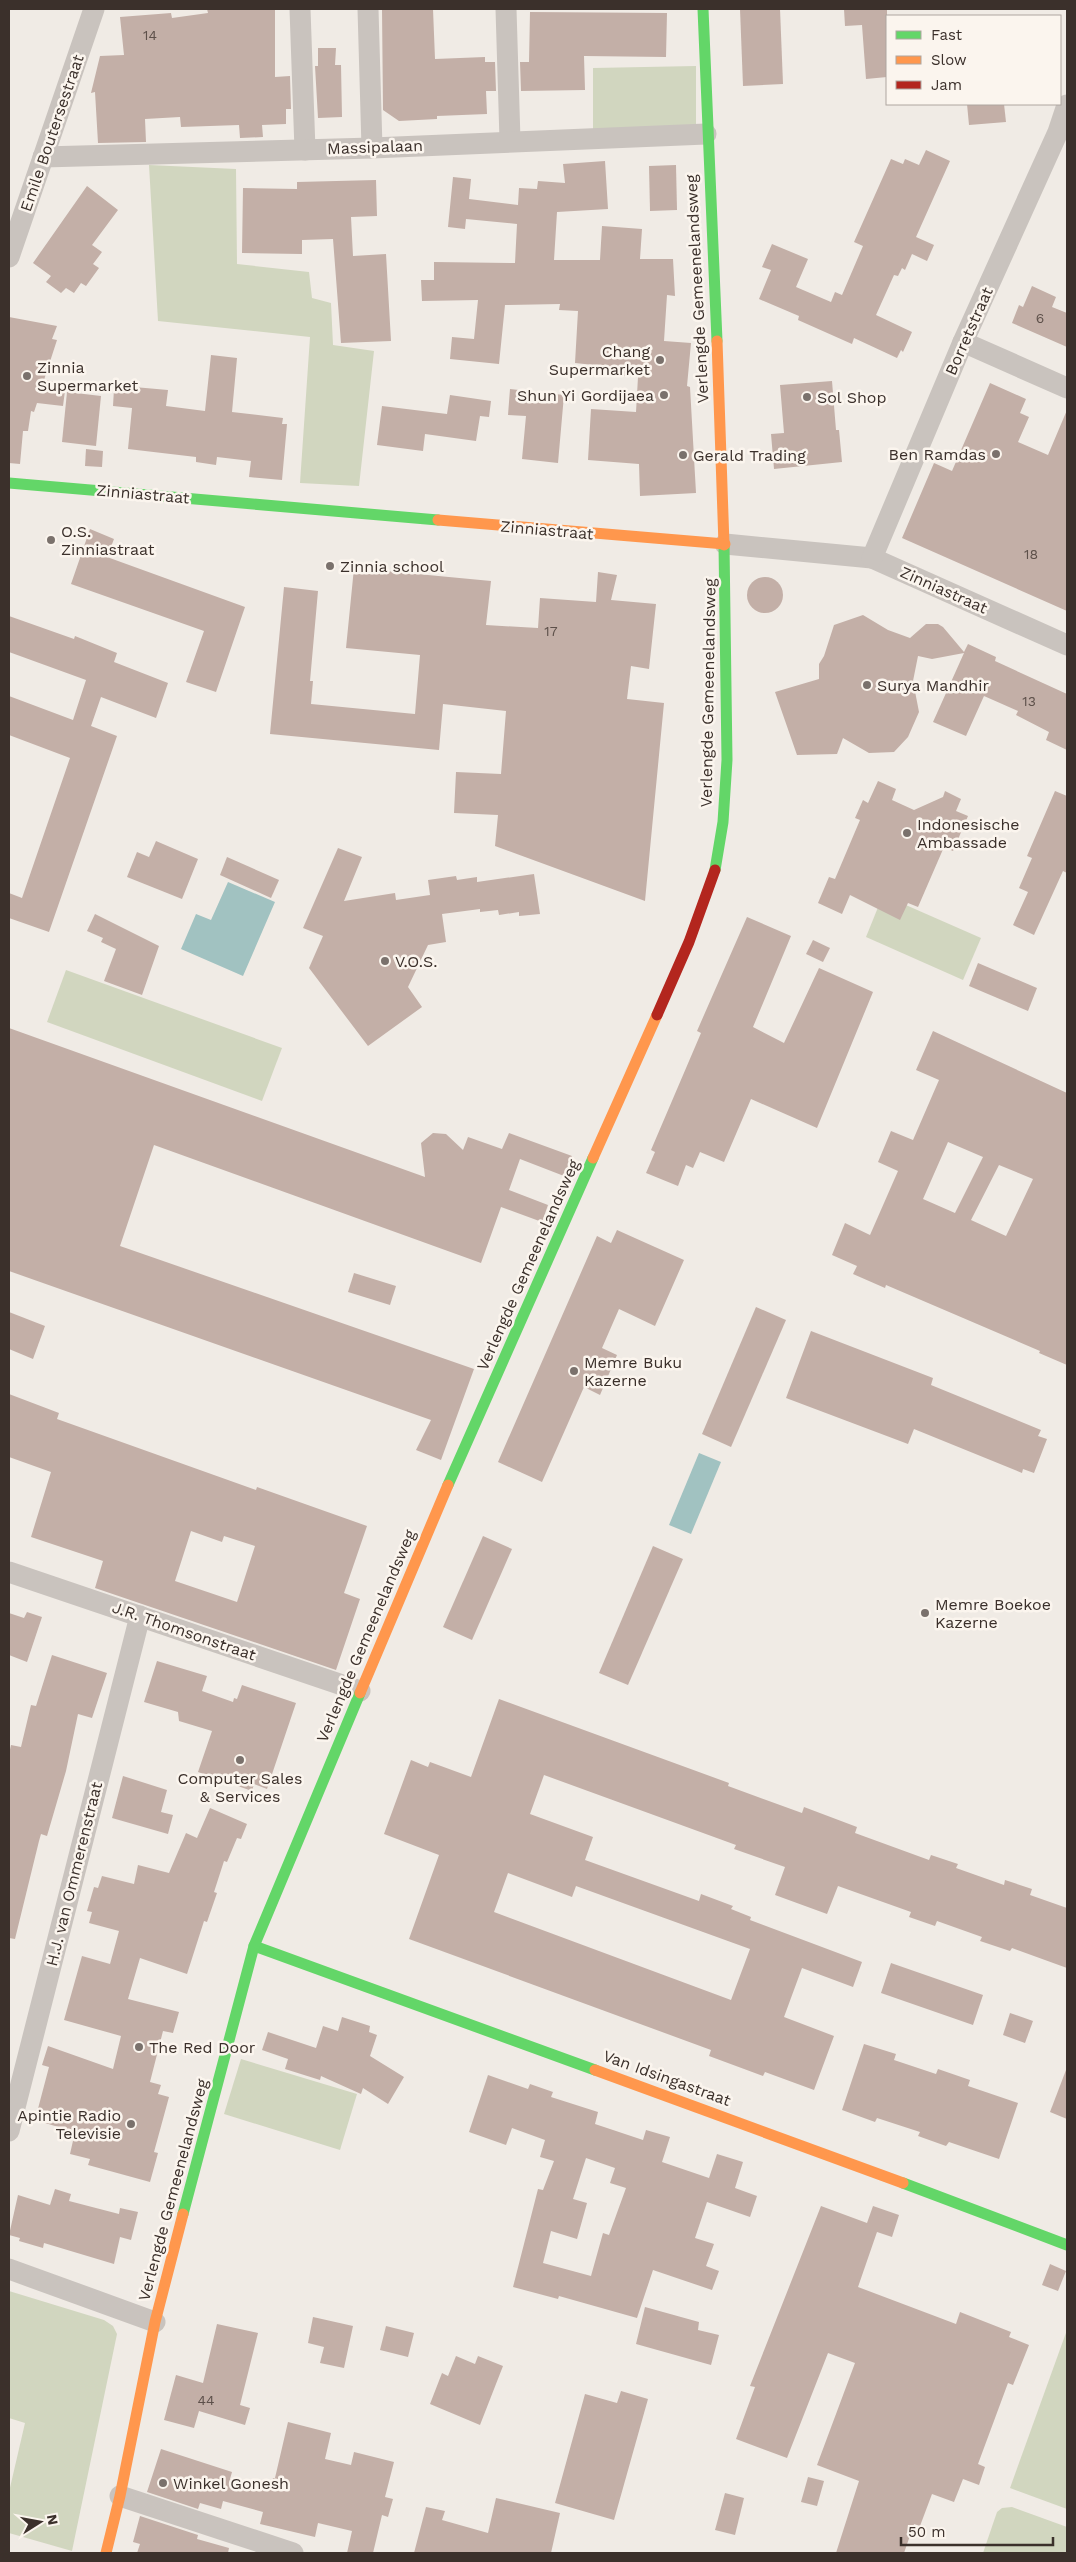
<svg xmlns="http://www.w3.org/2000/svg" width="1076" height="2562" font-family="'Work Sans',sans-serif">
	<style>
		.green { fill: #d1d6bf }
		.water { fill: #a1c2c1 }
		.building { fill: #c3afa7; fill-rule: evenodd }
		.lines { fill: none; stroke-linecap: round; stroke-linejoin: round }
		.street { stroke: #c9c3be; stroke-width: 21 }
		.fast { stroke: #63d668; stroke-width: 11 }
		.slow { stroke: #ff974d; stroke-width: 11 }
		.jam { stroke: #b3261e; stroke-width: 11 }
		.poi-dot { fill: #7a716c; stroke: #fbf5ee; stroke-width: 2 }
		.labels { text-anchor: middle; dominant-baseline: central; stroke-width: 5; stroke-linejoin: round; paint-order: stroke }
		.number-label { font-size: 14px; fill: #5d504a }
		.street-label { font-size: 16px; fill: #3b302b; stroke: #fbf5ee }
		.poi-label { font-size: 16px; fill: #3b302b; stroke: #fbf5ee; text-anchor: start }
	</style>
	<rect width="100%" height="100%" fill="#f0ebe5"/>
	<g class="green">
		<polygon points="696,66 696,129 593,131 593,68"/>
		<polygon points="149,165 236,169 237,264 309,272 312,298 331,303 333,345 374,351 359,486 300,483 310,337 158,321"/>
		<polygon points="883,895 981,938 963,980 866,937"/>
		<polygon points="66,970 282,1048 262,1101 47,1022"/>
		<polygon points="241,2059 357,2094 340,2150 224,2114"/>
		<polygon points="9,2291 104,2320 113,2326 117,2334 72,2551 9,2533 9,2492 25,2423 9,2418"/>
		<polygon points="1067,2330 1067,2509 1010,2488"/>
		<polygon points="1012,2507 1067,2527 1067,2553 983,2553 997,2512 1002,2508"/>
	</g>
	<g class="water">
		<polygon points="228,882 275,902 243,976 181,949 196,914 211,920"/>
		<polygon points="699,1453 721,1462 691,1534 669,1525"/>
	</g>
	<g class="building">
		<polygon points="207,9 275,9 275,77 290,76 291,109 286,109 286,124 262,125 263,137 240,138 239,125 181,127 180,117 145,119 146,142 98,143 95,92 91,93 100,56 124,55 120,17 171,13 172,18 208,13"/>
		<polygon points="382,9 433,9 435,59 485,57 485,62 495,62 496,91 486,91 487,114 437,116 437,119 399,121 383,110"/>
		<polygon points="740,9 780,9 783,84 743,86"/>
		<polygon points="844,9 887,9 887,77 866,79 862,25 845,26"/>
		<polygon points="530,12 667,13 666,57 584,56 585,90 521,91 520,62 529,62"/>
		<polygon points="318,48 336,48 335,65 341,65 342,117 318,118 315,66 318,66"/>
		<polygon points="967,104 1004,104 1006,122 969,125"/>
		<polygon points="926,150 950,161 916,237 934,245 927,261 912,254 905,270 902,268 898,276 894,275 876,315 912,332 903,352 901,350 897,358 854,338 852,344 798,320 799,316 759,299 771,270 762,267 772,244 808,259 796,287 831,302 835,292 842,295 863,246 854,242 891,159 903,164 905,159 919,165"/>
		<polygon points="605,161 608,209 557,212 554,260 600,260 602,226 642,229 640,259 673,259 675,296 667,295 664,341 691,343 687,386 690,387 696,493 640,496 639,464 588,460 591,409 636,412 638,377 594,374 594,365 575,363 578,311 559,310 560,304 505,305 499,364 450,359 452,337 474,339 478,300 422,301 421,280 434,280 434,262 515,263 517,224 466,219 465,229 448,227 453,177 471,179 469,199 518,205 519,188 537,189 538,181 565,183 563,164"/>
		<polygon points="676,165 677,210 650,211 649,166"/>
		<polygon points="376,180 377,216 351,217 353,256 386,254 391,341 341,343 333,239 302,240 302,254 242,253 243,188 297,189 297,182"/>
		<polygon points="87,186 118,210 92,245 102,252 93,264 99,268 86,286 81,283 74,293 66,288 61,293 46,282 51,276 33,263"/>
		<polygon points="1032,286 1056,297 1052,307 1067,313 1067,347 1012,323 1019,305 1023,307"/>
		<polygon points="9,317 57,326 52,339 57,340 44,380 66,383 63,406 37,403 34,412 31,411 28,431 23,431 20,464 9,463"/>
		<polygon points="211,355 237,358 232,412 283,418 282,424 287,424 282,480 249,477 251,461 217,457 216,465 196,462 196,457 128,449 132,408 113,406 114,389 134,391 134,387 168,390 166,406 205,411"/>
		<polygon points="832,381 836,430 839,430 842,462 774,469 771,434 784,433 780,385"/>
		<polygon points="990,383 1026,399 1020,413 1029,417 1018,442 1048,455 1067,410 1067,611 902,538 934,463 952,471"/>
		<polygon points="510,389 564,395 558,463 522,459 526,416 508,415"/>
		<polygon points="67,392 101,396 96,446 62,442"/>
		<polygon points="450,395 491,401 489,417 480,416 476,441 425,434 423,451 377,445 382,406 447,414"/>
		<polygon points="86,449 103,451 102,467 85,466"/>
		<polygon points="90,529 114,539 107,557 245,607 216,692 186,682 204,631 71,584"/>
		<polygon points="354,568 491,581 486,625 538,628 540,598 596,602 598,572 617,575 611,600 656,604 649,669 631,666 627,699 664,703 645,901 495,846 498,815 454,813 456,772 501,774 506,711 443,704 439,750 270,734 284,587 318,591 310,681 313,681 311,704 415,714 420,655 346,648"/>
		<circle cx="765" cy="595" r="18"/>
		<polygon points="863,615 888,630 910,638 926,624 938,624 943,627 964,652 968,644 996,657 995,661 1067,694 1067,750 1046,740 1049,732 1016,715 1018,711 984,696 966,736 933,722 964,653 932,659 918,656 913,681 919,712 908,737 894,752 869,753 843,738 837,754 797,755 775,692 819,679 819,664 824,656 834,625"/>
		<polygon points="9,616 74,639 75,636 117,653 114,662 168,683 156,718 101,697 91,726 117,736 49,932 9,918 9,893 22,898 70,758 9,735 9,696 73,720 86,680 9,652"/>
		<polygon points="878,781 896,789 892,800 914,810 943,797 945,791 961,799 956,811 968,816 953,851 944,847 918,907 908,903 900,920 850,895 842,914 818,903 829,877 835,879 860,820 855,818 863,800 868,803"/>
		<polygon points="1055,791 1067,796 1067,873 1063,871 1034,935 1013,925 1028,892 1019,888 1032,858 1027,856"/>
		<polygon points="156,841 198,859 182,899 127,877 137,852 149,857"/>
		<polygon points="338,848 362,857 344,901 395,893 396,900 430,895 428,880 456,876 457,880 477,877 477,882 534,874 540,914 519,916 519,912 499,915 498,910 480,912 480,909 442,914 446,942 428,945 408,987 422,1007 368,1046 309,968 323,936 303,928"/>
		<polygon points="227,857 279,880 271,898 220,875"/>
		<polygon points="95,914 159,946 142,995 104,981 116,949 101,942 103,938 87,931"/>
		<polygon points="747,917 791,936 753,1027 784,1043 819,968 873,992 817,1128 751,1099 724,1162 700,1152 693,1168 686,1165 678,1186 646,1173 655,1152 651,1150 701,1033 697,1031"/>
		<polygon points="813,940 830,948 823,962 806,954"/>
		<polygon points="978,963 1037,988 1028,1011 969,986"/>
		<polygon points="9,1028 425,1177 421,1143 433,1133 446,1134 463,1150 468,1137 502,1149 509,1133 572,1156 564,1176 520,1159 509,1190 548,1205 542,1222 501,1207 481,1263 154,1145 120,1246 474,1369 441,1460 416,1450 431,1420 9,1271"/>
		<path d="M933,1031L1067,1093V1365L1039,1353L1040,1351L886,1285L885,1288L853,1274L857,1266L832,1255L845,1223L870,1235L898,1171L878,1162L891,1131L913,1140L939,1080L916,1070ZM948,1142L983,1157L955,1213L923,1199ZM999,1165L1033,1179L1006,1236L971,1220Z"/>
		<polygon points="617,1230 684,1260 655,1326 619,1309 602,1348 617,1355 600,1395 584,1387 542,1482 498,1462 597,1236 611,1243"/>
		<polygon points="354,1273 396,1286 390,1305 348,1292"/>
		<polygon points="756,1307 786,1320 731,1447 702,1434"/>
		<polygon points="9,1312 45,1326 33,1359 9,1349"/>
		<polygon points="811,1331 933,1378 931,1385 1041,1430 1038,1436 1047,1439 1034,1473 1023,1469 1022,1473 914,1429 908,1444 786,1398"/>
		<path d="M9,1394L59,1413L57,1419L256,1490L257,1487L367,1526L344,1593L360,1599L336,1670L95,1588L103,1561L31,1537L51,1472L9,1457ZM191,1531L222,1542L224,1536L255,1546L237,1602L175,1581Z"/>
		<polygon points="483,1536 512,1549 472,1640 443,1627"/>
		<polygon points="653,1546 683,1559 628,1685 599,1673"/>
		<polygon points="27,1612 42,1617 27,1662 9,1655 9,1613 24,1618"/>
		<polygon points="52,1655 107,1673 92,1718 78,1714 66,1771 47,1836 41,1834 39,1841 15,1939 9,1938 9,1754 11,1745 21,1747 31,1705 36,1706"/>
		<polygon points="157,1661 207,1676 202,1691 233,1702 234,1698 237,1699 242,1685 296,1703 267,1789 254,1784 252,1791 198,1772 212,1731 179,1721 178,1712 144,1702"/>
		<path d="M499,1699L729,1783L728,1786L802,1813L804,1807L857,1827L855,1833L929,1860L931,1855L958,1864L956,1868L1004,1885L1005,1880L1032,1889L1030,1895L1067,1908V1968L1012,1948L1010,1951L980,1941L982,1937L937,1921L935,1926L909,1917L911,1912L838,1886L827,1914L775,1895L785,1867L734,1849L736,1845L544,1775L530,1814L593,1837L585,1860L699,1901L701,1894L733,1906L731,1909L751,1917L750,1920L862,1962L853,1987L802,1968L784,2017L834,2036L814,2090L765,2072L763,2076L709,2056L711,2050L409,1939L439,1855L384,1834L411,1760L428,1767L430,1762L471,1777ZM508,1873L572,1897L576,1886L750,1949L731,2000L494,1912Z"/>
		<polygon points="123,1776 167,1790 161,1812 173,1815 168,1834 112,1818"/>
		<polygon points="210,1808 247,1824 241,1839 237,1838 227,1862 224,1861 214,1892 217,1893 207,1922 204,1921 187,1974 140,1958 128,1999 179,2012 173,2033 163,2031 150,2082 161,2085 158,2094 169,2097 154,2152 158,2153 150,2182 88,2165 90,2159 70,2154 75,2132 35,2120 49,2067 42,2065 48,2046 113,2069 121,2036 64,2020 82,1956 110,1964 119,1931 89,1923 92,1912 87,1911 94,1887 98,1888 102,1876 134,1884 138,1865 169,1873 186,1833 197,1838"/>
		<polygon points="891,1963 983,1995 973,2025 881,1993"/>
		<polygon points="1010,2013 1033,2021 1025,2043 1003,2035"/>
		<polygon points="342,2017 370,2026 369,2032 377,2035 370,2056 404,2077 388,2104 363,2088 361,2094 321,2076 320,2080 285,2069 288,2059 262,2050 268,2032 316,2048 323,2026 338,2031"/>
		<polygon points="864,2044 896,2054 894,2060 936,2074 938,2069 970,2080 968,2086 1018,2103 999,2159 949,2142 946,2146 918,2136 920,2132 877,2118 875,2122 842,2110"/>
		<polygon points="1066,2070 1067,2070 1067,2119 1050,2112"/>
		<path d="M488,2075L528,2089L530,2084L553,2092L551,2097L598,2112L595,2124L643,2140L646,2130L670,2137L662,2162L709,2178L717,2154L743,2162L735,2188L757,2196L750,2217L707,2202L695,2238L714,2244L706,2266L719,2271L712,2290L653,2270L637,2318L559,2296L558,2299L513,2287L538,2189L543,2190L554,2161L540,2157L545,2140L512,2128L506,2145L469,2132ZM586,2158L615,2168L610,2183L626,2188L609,2235L603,2233L591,2276L543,2263L551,2231L577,2239L587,2203L573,2199Z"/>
		<polygon points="55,2189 71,2194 69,2201 119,2214 120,2208 138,2212 131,2240 120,2237 114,2264 44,2243 43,2248 19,2241 20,2238 9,2235 18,2195 50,2205"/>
		<polygon points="821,2206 867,2223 873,2206 899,2215 892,2237 877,2232 858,2287 956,2324 960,2312 1011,2332 1009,2337 1029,2345 1013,2385 1008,2383 978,2464 985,2467 979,2485 963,2479 954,2502 932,2494 920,2526 914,2524 904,2553 836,2553 859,2481 817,2465 855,2363 828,2353 787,2458 736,2439 755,2387 750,2386"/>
		<polygon points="1050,2264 1066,2271 1058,2291 1042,2285"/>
		<polygon points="645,2307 699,2322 698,2330 719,2335 711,2365 636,2344"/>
		<polygon points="313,2317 353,2326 344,2368 320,2363 324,2347 308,2343"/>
		<polygon points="217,2324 258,2333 240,2405 250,2408 245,2425 199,2411 194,2428 164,2420 176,2375 203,2383"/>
		<polygon points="386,2326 414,2333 408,2357 380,2350"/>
		<polygon points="456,2356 475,2364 478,2356 503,2366 480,2425 430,2404 442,2373 448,2376"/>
		<polygon points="621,2391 648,2399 614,2520 555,2503 585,2394 617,2403"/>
		<polygon points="288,2422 331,2433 325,2459 351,2465 354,2452 394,2462 385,2497 393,2499 388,2517 382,2515 373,2553 347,2553 352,2531 318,2523 315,2537 260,2524 263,2512 223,2501 221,2509 200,2503 198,2509 147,2492 161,2449 232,2472 230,2479 270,2490 273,2478 275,2478"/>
		<polygon points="808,2477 824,2481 817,2506 801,2502"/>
		<polygon points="725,2493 744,2498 735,2535 715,2530"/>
		<polygon points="496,2498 560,2513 551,2553 414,2553 426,2507 445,2511 442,2520 488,2533"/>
		<polygon points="140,2516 198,2535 197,2539 229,2548 228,2553 137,2553 140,2544 133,2542"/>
	</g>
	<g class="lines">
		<g class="street">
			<polyline points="300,9 305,150"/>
			<polyline points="368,9 372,148"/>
			<polyline points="506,9 510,140"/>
			<polyline points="43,157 372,148 706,134"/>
			<polyline points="9,257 94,9"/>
			<polyline points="963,342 1067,388"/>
			<polyline points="725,544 872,558 1067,645"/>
			<polyline points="872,558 963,342 1058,132 1067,105"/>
			<polyline points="9,1572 360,1691"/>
			<polyline points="9,2131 140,1616"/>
			<polyline points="9,2269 155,2322"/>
			<polyline points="120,2496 293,2553"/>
		</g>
		<g class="fast">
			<polyline points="703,9 717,341"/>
			<polyline points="9,483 438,520"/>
			<polyline points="715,870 723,822 727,760 724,545"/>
			<polyline points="448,1485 593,1158"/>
			<polyline points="254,1946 595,2070"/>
			<polyline points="903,2183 1067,2245"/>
			<polyline points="183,2214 254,1946 360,1693"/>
		</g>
		<g class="slow">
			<polyline points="717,341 724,545"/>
			<polyline points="438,520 725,544"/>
			<polyline points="593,1158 657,1015"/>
			<polyline points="360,1693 448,1485"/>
			<polyline points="595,2070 903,2183"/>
			<polyline points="106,2553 120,2496 155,2322 183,2214"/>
		</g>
		<polyline class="jam" points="657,1015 689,942 715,870"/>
	</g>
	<g class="poi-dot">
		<circle cx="660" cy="360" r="5"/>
		<circle cx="27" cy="376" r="5"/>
		<circle cx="664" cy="395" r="5"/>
		<circle cx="807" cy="397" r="5"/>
		<circle cx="996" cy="454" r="5"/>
		<circle cx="683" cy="455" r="5"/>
		<circle cx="51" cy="540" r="5"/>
		<circle cx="330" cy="566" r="5"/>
		<circle cx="867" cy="685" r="5"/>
		<circle cx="907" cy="833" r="5"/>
		<circle cx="385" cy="961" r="5"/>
		<circle cx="574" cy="1371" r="5"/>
		<circle cx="925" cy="1613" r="5"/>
		<circle cx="240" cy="1760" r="5"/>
		<circle cx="139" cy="2047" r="5"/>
		<circle cx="131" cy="2124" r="5"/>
		<circle cx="163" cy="2483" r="5"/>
	</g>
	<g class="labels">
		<g class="number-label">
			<text x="150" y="35">14</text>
			<text x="1040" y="318">6</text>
			<text x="1031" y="554">18</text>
			<text x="551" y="631">17</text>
			<text x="1029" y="701">13</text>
			<text x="206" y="2400">44</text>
		</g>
		<g class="street-label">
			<text transform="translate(52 133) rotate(-71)">Emile Boutersestraat</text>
			<text transform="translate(375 147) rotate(-2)">Massipalaan</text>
			<text transform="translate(697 289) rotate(-93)">Verlengde Gemeenelandsweg</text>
			<text transform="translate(969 331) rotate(-66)">Borretstraat</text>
			<text transform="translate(143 494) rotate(5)">Zinniastraat</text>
			<text transform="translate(547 530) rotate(5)">Zinniastraat</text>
			<text transform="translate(944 590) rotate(24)">Zinniastraat</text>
			<text transform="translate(708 693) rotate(-89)">Verlengde Gemeenelandsweg</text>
			<text transform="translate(528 1265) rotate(-66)">Verlengde Gemeenelandsweg</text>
			<text transform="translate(184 1631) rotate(19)">J.R. Thomsonstraat</text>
			<text transform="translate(366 1636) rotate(-67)">Verlengde Gemeenelandsweg</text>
			<text transform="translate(74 1874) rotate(-76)">H.J. van Ommerenstraat</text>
			<text transform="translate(667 2078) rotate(20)">Van Idsingastraat</text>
			<text transform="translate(173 2190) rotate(-75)">Verlengde Gemeenelandsweg</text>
		</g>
		<g class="poi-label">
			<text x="650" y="351" text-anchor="end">Chang<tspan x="650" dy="18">Supermarket</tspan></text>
			<text x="37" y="367">Zinnia<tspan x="37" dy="18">Supermarket</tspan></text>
			<text x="654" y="395" text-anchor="end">Shun Yi Gordijaea</text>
			<text x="817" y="397">Sol Shop</text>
			<text x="986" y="454" text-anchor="end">Ben Ramdas</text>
			<text x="693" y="455">Gerald Trading</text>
			<text x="61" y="531">O.S.<tspan x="61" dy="18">Zinniastraat</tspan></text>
			<text x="340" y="566">Zinnia school</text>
			<text x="877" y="685">Surya Mandhir</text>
			<text x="917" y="824">Indonesische<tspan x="917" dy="18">Ambassade</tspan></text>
			<text x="395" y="961">V.O.S.</text>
			<text x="584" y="1362">Memre Buku<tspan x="584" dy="18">Kazerne</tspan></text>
			<text x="935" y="1604">Memre Boekoe<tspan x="935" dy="18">Kazerne</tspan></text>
			<text x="240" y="1778" text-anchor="middle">Computer Sales<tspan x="240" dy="18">&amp; Services</tspan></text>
			<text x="149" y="2047">The Red Door</text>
			<text x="121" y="2115" text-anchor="end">Apintie Radio<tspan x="121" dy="18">Televisie</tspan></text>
			<text x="173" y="2483">Winkel Gonesh</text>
		</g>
	</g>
	<rect width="1076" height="2562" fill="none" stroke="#3b302b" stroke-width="20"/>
	<rect x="886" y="15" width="175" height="90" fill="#fbf5ee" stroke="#aea6a0"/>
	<rect x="896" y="31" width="25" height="8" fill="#63d668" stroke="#aea6a0"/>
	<text x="931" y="40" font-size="15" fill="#3b302b">Fast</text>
	<rect x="896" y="56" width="25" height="8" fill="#ff974d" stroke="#aea6a0"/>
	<text x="931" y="65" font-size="15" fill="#3b302b">Slow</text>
	<rect x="896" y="81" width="25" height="8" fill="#b3261e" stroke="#aea6a0"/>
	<text x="931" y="90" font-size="15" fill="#3b302b">Jam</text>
	<g transform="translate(40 2522) rotate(79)" stroke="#fbf5ee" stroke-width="4" paint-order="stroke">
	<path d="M0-4L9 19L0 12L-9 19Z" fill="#3b302b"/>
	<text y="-8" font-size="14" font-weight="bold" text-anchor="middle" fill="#3b302b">N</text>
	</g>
	<path d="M901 2537v8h152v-8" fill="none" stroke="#3b302b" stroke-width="2.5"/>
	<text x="908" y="2537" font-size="15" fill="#3b302b" stroke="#fbf5ee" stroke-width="4" paint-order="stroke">50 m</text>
</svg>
